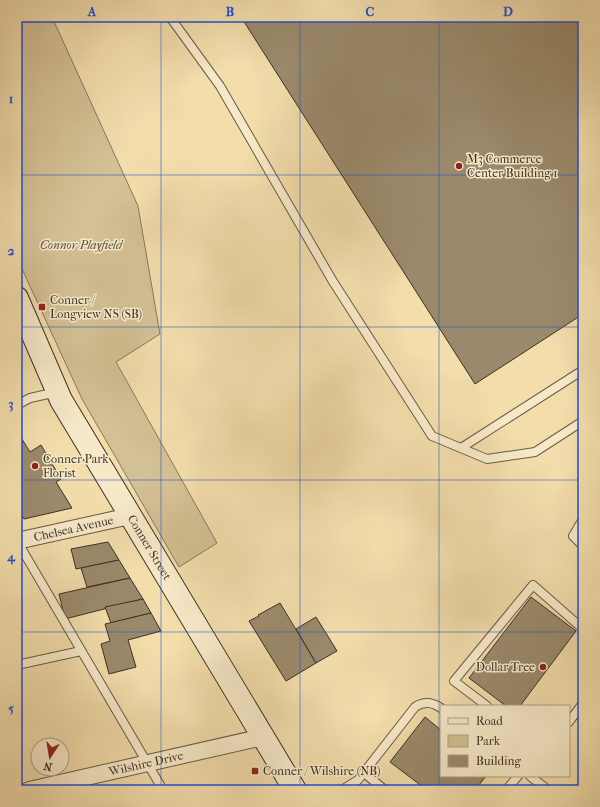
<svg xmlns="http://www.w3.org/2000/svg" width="600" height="807" font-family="'IM FELL French Canon',serif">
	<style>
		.green { fill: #d3c094; stroke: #87785c }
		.building { fill: #9a8a6b; stroke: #3b3025 }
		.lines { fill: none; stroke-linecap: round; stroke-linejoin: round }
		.service-casing { stroke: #695b46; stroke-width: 10 }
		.minor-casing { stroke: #695b46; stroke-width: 18 }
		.secondary-casing { stroke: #3b3025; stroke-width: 24 }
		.service { stroke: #f7e9c8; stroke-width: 8 }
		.minor { stroke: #f7e9c8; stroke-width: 16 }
		.secondary { stroke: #f7e9c8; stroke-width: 22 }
		.grid { fill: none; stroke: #1d4ed8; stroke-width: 1; stroke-opacity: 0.55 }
		.poi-dot { fill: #8f2418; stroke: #f7e9c8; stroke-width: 1.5 }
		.labels { text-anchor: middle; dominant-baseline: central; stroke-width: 3; stroke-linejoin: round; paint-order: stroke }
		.poi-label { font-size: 12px; fill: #3b3025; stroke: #f7e9c8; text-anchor: start }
		.park-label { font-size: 12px; font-style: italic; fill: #594d3b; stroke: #f7e9c8 }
		.street-label { font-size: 12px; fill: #3b3025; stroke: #f7e9c8 }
		.neatline { fill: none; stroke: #1d4ed8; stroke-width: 1.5 }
		.grid-label { font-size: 13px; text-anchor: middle; font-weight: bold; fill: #1d4ed8 }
	</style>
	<rect width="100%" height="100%" fill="#f2ddab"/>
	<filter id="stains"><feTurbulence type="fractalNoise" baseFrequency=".005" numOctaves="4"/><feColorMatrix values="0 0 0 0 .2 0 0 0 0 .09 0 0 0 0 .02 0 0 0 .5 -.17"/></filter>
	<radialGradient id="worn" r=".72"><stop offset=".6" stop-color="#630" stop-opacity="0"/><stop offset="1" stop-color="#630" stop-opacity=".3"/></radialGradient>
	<polygon class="green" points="17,17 52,17 138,206 160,334 116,362 217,543 179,567 82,399 17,258"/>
	<g class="building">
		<polygon points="241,17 583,17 583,314 475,384"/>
		<polygon points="17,431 30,452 41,445 61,479 56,482 72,508 24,519 17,507"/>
		<polygon points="108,542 119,560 76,569 71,549"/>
		<polygon points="119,560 130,578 87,587 81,568"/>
		<polygon points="130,578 143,599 65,619 59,594"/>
		<polygon points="531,597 576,631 520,706 506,706 469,678"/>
		<polygon points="143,599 151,613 111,623 105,607"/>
		<polygon points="280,603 316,663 286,681 249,621 259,616 258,615"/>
		<polygon points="151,613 161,631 128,640 136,667 109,674 101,644 110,641 105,624"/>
		<polygon points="316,617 337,651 316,663 296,629"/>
		<polygon points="425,717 441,730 441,776 486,776 475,790 427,790 390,762"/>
	</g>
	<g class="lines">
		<defs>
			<g id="service">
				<polyline points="170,17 220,86 332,280 432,436 487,459 535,452 583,421"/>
				<polyline points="17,405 30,398 57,392"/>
				<polyline points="461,448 583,370"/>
				<polyline points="583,519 573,536 583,546"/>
				<polyline points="17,541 163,790"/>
				<polyline points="17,665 81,651"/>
				<polyline points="487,706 454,681 533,585 583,629"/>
				<polyline points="569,722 583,703"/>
				<polyline points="364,773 385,790"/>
				<polyline points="530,776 548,790"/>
				<path d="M342,790L358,780L415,707C424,701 432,702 441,708"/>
				<polyline points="506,790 518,776"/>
			</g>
			<g id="minor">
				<path id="s1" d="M17,541L130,516"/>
				<path id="s2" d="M29,790L263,737"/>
			</g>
			<g id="secondary">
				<path id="s3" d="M17,298L61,400L295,790"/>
			</g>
		</defs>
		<use href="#service" class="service-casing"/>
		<use href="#minor" class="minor-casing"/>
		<use href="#secondary" class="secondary-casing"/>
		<use href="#service" class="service"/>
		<use href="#minor" class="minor"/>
		<use href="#secondary" class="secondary"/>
	</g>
	<path class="grid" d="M161,17V790M300,17V790M439,17V790M17,175H583M17,327H583M17,480H583M17,632H583"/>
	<g class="poi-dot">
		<circle cx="459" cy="166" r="4"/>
		<rect x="38" y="303" width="8" height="8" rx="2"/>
		<circle cx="35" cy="466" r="4"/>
		<circle cx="543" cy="667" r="4"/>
		<rect x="251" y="767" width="8" height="8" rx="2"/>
	</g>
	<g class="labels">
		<g class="poi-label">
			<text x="467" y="159">M3 Commerce<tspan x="467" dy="14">Center Building 1</tspan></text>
			<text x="50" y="300">Conner /<tspan x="50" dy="14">Longview NS (SB)</tspan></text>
			<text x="43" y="459">Conner Park<tspan x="43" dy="14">Florist</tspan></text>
			<text x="535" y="667" text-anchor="end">Dollar Tree</text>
			<text x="263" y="771">Conner / Wilshire (NB)</text>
		</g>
		<g class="park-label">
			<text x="81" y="245">Connor Playfield</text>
		</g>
		<g class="street-label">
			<text stroke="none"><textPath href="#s1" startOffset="58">Chelsea Avenue</textPath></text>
			<text stroke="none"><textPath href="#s3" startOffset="283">Conner Street</textPath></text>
			<text stroke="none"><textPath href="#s2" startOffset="120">Wilshire Drive</textPath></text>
		</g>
	</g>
	<rect width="600" height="807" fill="none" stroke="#f2ddab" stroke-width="44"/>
	<rect x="440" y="705" width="130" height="72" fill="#f7e9c8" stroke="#ac9f87"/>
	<rect x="448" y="718" width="20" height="6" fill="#f7e9c8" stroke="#ac9f87"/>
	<text x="476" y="725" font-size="12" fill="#3b3025">Road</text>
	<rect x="448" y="735" width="20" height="12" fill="#d3c094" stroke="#ac9f87"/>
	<text x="476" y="745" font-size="12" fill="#3b3025">Park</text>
	<rect x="448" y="755" width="20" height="12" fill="#9a8a6b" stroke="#ac9f87"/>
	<text x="476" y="765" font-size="12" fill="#3b3025">Building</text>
	<g transform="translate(50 757) rotate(192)"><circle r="19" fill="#f7e9c8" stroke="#ac9f87"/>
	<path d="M0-3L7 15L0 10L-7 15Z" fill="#8f2418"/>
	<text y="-6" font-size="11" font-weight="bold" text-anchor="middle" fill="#3b3025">N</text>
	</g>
	<rect x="22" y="22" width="556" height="763" class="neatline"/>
	<g class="grid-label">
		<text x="92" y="16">A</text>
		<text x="230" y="16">B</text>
		<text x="370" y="16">C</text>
		<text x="508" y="16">D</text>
		<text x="11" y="103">1</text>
		<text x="11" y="255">2</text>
		<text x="11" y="408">3</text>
		<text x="11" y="561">4</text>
		<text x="11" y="713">5</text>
	</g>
	<rect width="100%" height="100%" filter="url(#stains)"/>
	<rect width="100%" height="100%" fill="url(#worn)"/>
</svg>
